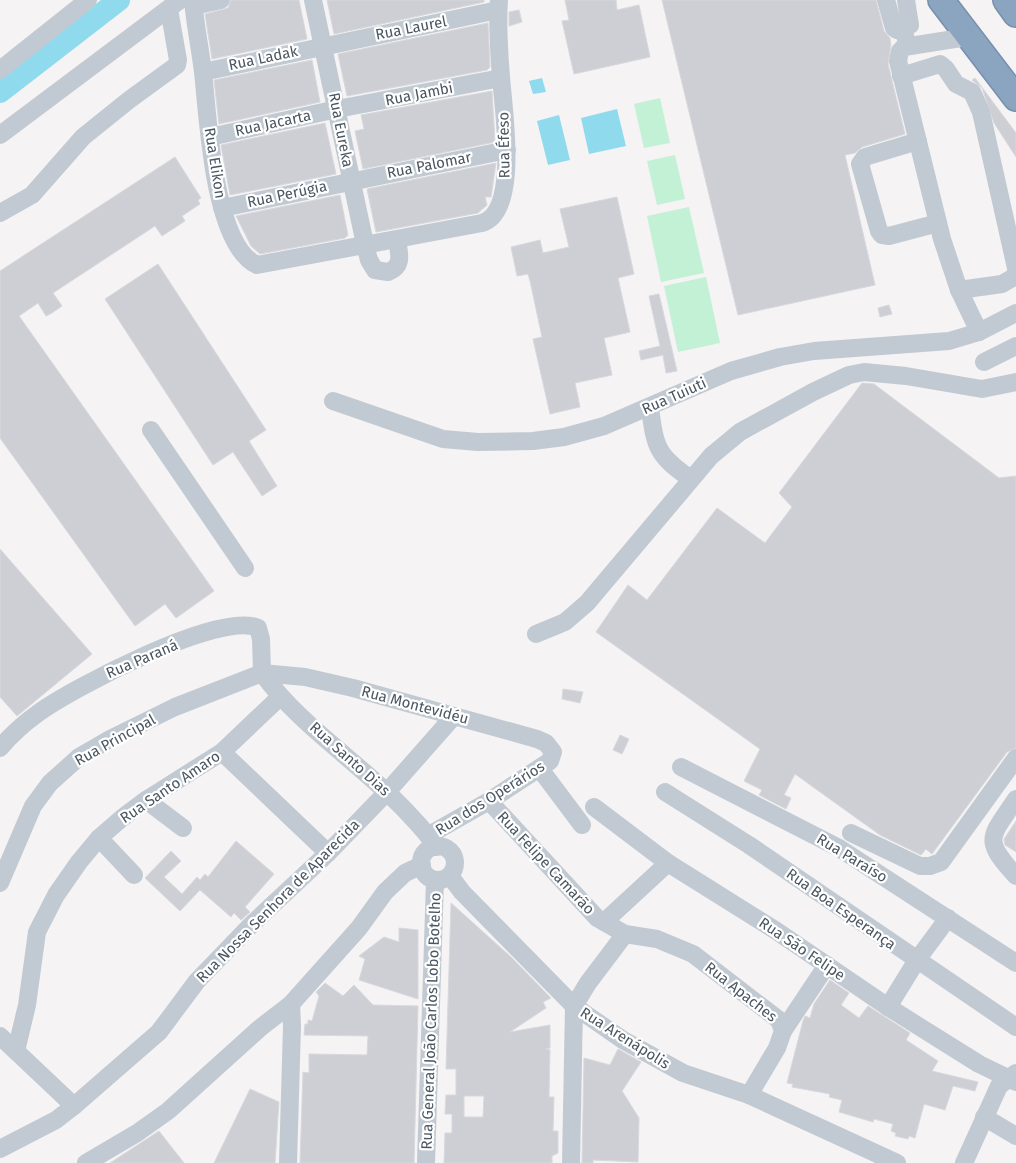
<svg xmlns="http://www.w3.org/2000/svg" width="1016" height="1163" font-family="'Fira Sans',sans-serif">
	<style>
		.green { fill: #c3f1d5 }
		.water { fill: #90daee }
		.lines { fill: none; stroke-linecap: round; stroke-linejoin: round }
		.river { stroke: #90daee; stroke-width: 22 }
		.building { fill: #cdcfd5; stroke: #d7d9de; fill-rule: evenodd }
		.highway-casing { stroke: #7690ad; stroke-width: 28 }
		.minor { stroke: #c1cad2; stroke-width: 18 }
		.highway { stroke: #8ba5c1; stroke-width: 25 }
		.labels { text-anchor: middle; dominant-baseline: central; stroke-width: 4.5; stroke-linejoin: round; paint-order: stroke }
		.street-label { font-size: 15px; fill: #4a5661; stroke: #fff }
	</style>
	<rect width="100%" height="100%" fill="#f5f3f3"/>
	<g class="green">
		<polygon points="660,98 670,143 644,148 634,104"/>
		<polygon points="675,155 685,199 657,205 647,161"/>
		<polygon points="689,207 704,273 661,282 647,216"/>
		<polygon points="706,277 720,343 678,352 664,286"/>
	</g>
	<g class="water">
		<polygon points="542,78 546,92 533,94 529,81"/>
		<polygon points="617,109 626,146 589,154 581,118"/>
		<polygon points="559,115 570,160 548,165 537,121"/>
	</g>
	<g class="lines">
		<polyline class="river" points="0,92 119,0"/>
	</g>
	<g class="building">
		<polygon points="231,0 299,0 307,39 212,59 205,14 228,8"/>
		<polygon points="327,0 484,0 484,2 334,34"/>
		<polygon points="565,0 616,0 617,10 639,5 650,57 574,74 562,21 569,20"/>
		<polygon points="662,0 876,0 884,31 890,38 891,45 888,64 905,134 862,147 855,153 845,155 875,285 738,315"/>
		<polygon points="519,10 522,22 509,26 509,12"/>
		<polygon points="488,23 490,67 487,70 347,96 338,54"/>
		<polygon points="312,60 320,102 219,124 214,80"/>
		<polygon points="975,78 1016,133 1016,157 994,123 982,88 972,80"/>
		<polygon points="492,91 495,142 363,169 355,131 364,129 361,115"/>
		<polygon points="325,123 336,174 230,195 221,145"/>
		<polygon points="175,157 201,198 198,200 200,204 182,216 185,221 162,236 155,226 53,293 62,306 52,313 46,316 38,303 19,316 214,591 176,618 165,604 135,626 0,438 0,271"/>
		<polygon points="496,163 491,197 485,197 487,205 478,213 376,232 367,189"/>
		<polygon points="340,195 348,235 345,238 260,254 251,246 236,216"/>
		<polygon points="617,197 634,274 618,278 630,332 604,338 612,375 575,383 580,407 550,414 533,339 542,337 530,281 528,274 517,276 511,247 540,240 543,253 569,247 560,209"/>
		<polygon points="158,264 266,430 249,441 277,486 262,496 233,452 213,465 105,299"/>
		<polygon points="659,294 677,371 666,373 663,355 641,360 639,351 660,346 649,296"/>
		<polygon points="889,305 892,314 880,317 878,308"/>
		<polygon points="862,383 874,384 999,478 1016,476 1016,748 1007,752 932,854 926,849 921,855 880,835 795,774 784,795 791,798 786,809 759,795 762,790 744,781 760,749 596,632 628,585 647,600 717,508 765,543 792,507 779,493"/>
		<polygon points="0,549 92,654 17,716 0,697"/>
		<polygon points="563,689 583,692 580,703 562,699"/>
		<polygon points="620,735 629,739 622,754 613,750"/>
		<polygon points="1016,821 1016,852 1005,845 1004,839"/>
		<polygon points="236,841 274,874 245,907 250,912 241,920 234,913 231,917 200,890 180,911 145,878 171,851 181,861 164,877 182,894 197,877 200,880 205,874 208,877"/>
		<path d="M451,903L511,957L551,998L543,1002L546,1008L510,1032L550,1025V1048L546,1049L550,1050L549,1097H554L553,1131H558V1153L552,1156V1163H444L445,1133H452V1114H445L446,1095H456V1069H446ZM464,1096H484L483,1117H464Z"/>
		<polygon points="399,928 418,930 418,999 359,980 365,959 359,956 384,937 399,942"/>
		<polygon points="830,980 849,993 841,1005 859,1018 868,1006 910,1033 906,1040 938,1061 932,1071 978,1082 975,1091 953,1086 945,1110 924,1104 915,1138 909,1136 908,1139 895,1136 896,1133 891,1131 893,1124 874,1119 873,1122 839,1112 842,1100 829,1097 830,1094 792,1087 793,1084 787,1083 803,1021 805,1016 810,1018 814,1004"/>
		<polygon points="325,983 343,996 354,985 373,1005 418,1006 414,1163 300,1163 303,1072 309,1073 309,1054 367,1055 368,1036 304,1035 305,1024 308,1024 308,1020 312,1021 319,996 316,992"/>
		<polygon points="618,1049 641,1062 622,1091 639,1118 638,1162 593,1160 593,1163 582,1163 584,1058 610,1065"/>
		<polygon points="250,1089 279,1102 275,1163 214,1163"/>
		<polygon points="159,1131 184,1163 110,1163 133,1148"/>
	</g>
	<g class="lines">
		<defs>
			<g id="highway">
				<polyline points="941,0 1016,98"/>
				<polyline points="1006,0 1016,14"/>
			</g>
		</defs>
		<use href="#highway" class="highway-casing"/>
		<g class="minor">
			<path d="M193,0C195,24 200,48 203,72C208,116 213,245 257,265L482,223C520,212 503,107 501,77C499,52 497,25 499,0"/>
			<path d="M313,0L365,244L369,260L375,270L388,272C404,266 399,253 397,240"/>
			<polyline points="886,0 894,28 897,30 903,29"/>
			<polyline points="906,0 910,25 903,29 908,46"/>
			<polyline points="194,6 221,0"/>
			<polyline points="967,37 904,47 900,51 898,61 942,239 959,290 979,332"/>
			<polyline points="0,70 88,0"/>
			<polyline points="203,72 498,10"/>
			<polyline points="901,76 940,64 946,69 956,84 972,92 981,112 1016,268"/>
			<polyline points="0,135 180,0"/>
			<polyline points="210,137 337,109 501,78"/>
			<polyline points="918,141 865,157 860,164 879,231 882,235 889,236 938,223"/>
			<polyline points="222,208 507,150"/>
			<polyline points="0,213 32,195 83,137 129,100 177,65 178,60 169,9"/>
			<polyline points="959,290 1002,284 1014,277 1016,273"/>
			<polyline points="984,362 1016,346"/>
			<polyline points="333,401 443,439 478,442 533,441 564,437 604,426 731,371 780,357 814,351 949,341 979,332 1016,313"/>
			<path d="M650,408C655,447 657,456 691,479"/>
			<polyline points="151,430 245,568"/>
			<polyline points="536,634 565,622 587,603 711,456 740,432 813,392 849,375 864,372 906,376 982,389 1016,382"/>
			<path d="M262,673C300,726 359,762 404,809C415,821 427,832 436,847"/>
			<path d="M0,748C11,735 23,724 37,714C71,689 220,610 258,628L261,639L262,673"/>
			<polyline points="222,752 328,853"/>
			<polyline points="681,767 839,848 1016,963"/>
			<polyline points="540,769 582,825"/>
			<polyline points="665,792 749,845 1016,1027"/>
			<path d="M1016,799C990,838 982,839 1016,876"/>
			<polyline points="146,800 183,828"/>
			<polyline points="489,801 597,918 625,934 657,939 693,954 779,1020 783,1031 777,1048 749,1095"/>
			<polyline points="594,807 668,863 775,930 888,1007 979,1064 1016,1082"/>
			<polyline points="851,833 920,866 930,866 941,862 1016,758"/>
			<polyline points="99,838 134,875"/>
			<circle cx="438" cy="863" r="17"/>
			<polyline points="450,876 462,892 574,1006 623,1040 683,1073 749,1095 897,1163"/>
			<polyline points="0,883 33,806 50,783 79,757 110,739 175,707 262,673 305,677 353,688 537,739 546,743 553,752 550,761 489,801 429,835"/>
			<polyline points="604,922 668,863"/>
			<polyline points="888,1007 917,960 948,918"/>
			<polyline points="783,1031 827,965"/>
			<polyline points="0,1036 74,1106"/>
			<polyline points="16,1051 27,1005 37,932 56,895 79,862 99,838 122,818 146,800 222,752 280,697"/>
			<polyline points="984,1117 1016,1136"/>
			<polyline points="0,1149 56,1120 74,1106 159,1032 197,981 251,925 328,853 387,792 454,716"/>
			<polyline points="86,1163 137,1133 168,1111 260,1028 291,1004 359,928 385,892 405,873 422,865"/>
			<polyline points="288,1163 292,1026 291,1004"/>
			<polyline points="426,1163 435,880"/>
			<polyline points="571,1163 574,1006 588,983 625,934"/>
			<polyline points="964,1163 999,1086 1016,1073"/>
		</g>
		<use href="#highway" class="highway"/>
	</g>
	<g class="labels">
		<g class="street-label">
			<text transform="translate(411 28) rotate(-11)">Rua Laurel</text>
			<text transform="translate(263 58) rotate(-12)">Rua Ladak</text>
			<text transform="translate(419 94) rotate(-11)">Rua Jambi</text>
			<text transform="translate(273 123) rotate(-12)">Rua Jacarta</text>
			<text transform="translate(341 130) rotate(79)">Rua Eureka</text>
			<text transform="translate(504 145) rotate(-91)">Rua Éfeso</text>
			<text transform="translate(215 163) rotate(81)">Rua Elikon</text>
			<text transform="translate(429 165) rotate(-11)">Rua Palomar</text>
			<text transform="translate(287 194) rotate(-12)">Rua Perúgia</text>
			<text transform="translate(674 396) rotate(-24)">Rua Tuiuti</text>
			<text transform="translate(142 659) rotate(-23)">Rua Paraná</text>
			<text transform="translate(415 705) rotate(15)">Rua Montevidéu</text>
			<text transform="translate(115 740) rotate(-29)">Rua Principal</text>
			<text transform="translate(350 759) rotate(42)">Rua Santo Dias</text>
			<text transform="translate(170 787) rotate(-34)">Rua Santo Amaro</text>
			<text transform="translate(490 798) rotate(-32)">Rua dos Operários</text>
			<text transform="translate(852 858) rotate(31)">Rua Paraíso</text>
			<text transform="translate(546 863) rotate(47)">Rua Felipe Camarão</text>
			<text transform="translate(278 901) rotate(-45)">Rua Nossa Senhora de Aparecida</text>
			<text transform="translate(841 909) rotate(35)">Rua Boa Esperança</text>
			<text transform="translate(802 949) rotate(34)">Rua São Felipe</text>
			<text transform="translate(741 992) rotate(38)">Rua Apaches</text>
			<text transform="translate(431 1021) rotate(-88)">Rua General João Carlos Lobo Botelho</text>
			<text transform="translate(625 1038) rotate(32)">Rua Arenápolis</text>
		</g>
	</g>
</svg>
